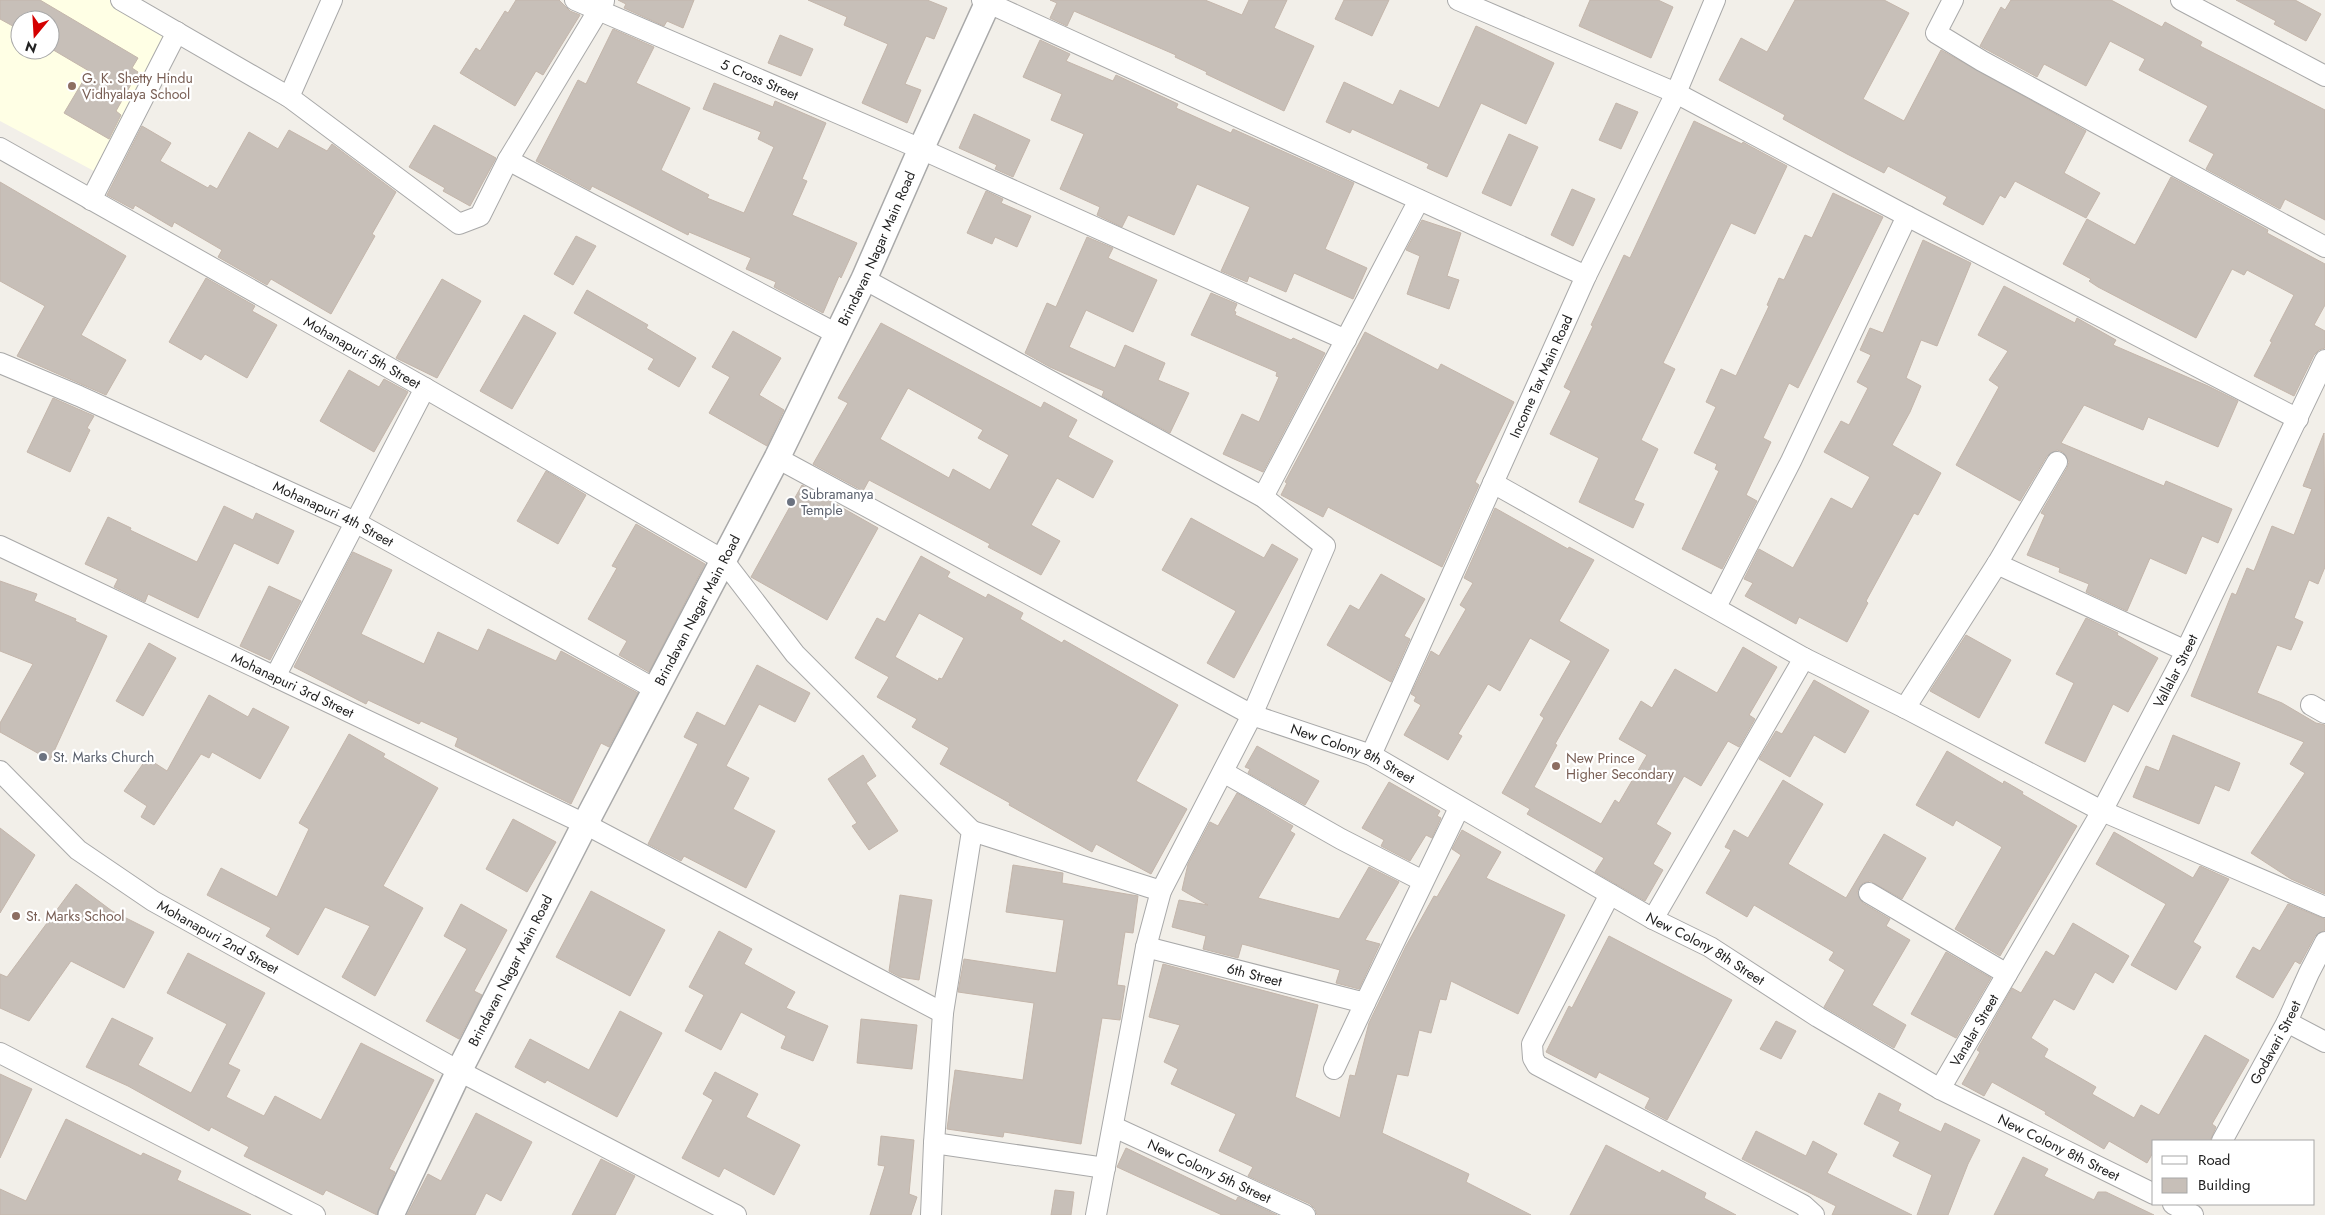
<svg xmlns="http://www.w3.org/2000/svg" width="2325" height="1215" font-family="Jost,sans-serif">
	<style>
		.education { fill: #ffffe5; fill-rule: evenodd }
		.building { fill: #c7bfb8; stroke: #c4b6ab; fill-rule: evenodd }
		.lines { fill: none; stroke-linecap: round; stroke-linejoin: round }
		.minor-casing { stroke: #a9a9a9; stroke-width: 22 }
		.tertiary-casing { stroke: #a9a9a9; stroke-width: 28 }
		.minor { stroke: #fff; stroke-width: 20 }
		.tertiary { stroke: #fff; stroke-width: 25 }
		.education-dot { fill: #8d6e63; stroke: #fff; stroke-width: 2 }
		.worship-dot { fill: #6b7280; stroke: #fff; stroke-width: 2 }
		.labels { text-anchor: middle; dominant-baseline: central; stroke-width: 4.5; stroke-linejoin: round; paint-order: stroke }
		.education-label { font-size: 14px; fill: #785e54; stroke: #fff; text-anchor: start }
		.street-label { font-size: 14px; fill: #222; stroke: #fff }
		.worship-label { font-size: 14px; fill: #5b616d; stroke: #fff; text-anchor: start }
	</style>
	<rect width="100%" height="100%" fill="#f2efe9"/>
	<path class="education" d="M0,0H111L173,34L94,171L0,121ZM20,20H50V50H20Z"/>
	<g class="building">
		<polygon points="0,0 40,0 138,58 132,68 138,72 116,111 121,115 109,139 64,113 89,71 50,48 50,20 20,20 20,30 0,19"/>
		<polygon points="516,0 559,0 570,11 580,15 543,75 536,71 515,106 460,73 476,48 480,51 505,11 508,13"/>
		<polygon points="618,0 694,0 683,28 667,21 664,26 624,8 626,4"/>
		<polygon points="808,0 927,0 947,8 934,39 926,36 905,84 921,90 907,123 862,103 888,44 844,25 847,17"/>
		<polygon points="1050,0 1205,0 1242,15 1249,0 1287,0 1274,28 1314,46 1284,111 1206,74 1207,72 1175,57 1176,55 1074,11 1067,26 1050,18 1057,3"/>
		<polygon points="1344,0 1389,0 1372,36 1335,19"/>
		<polygon points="1590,0 1658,0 1673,7 1651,58 1579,26"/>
		<polygon points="1795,0 1884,0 1909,13 1863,99 1904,121 1941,50 2086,131 2064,173 2100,193 2086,218 2015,181 2005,198 2000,195 1983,225 1943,204 1947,197 1888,166 1884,173 1847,154 1783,119 1785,115 1719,80 1741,38 1767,52"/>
		<polygon points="2011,0 2111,0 2162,27 2165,22 2202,42 2200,46 2325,110 2325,220 2285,199 2280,209 2206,169 2214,154 2189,141 2208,106 2139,70 2145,59 2110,41 2086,86 2044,64 2037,77 1980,46 2001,7 2005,10"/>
		<polygon points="2236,0 2295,0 2321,14 2306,41 2274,24 2276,21"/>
		<polygon points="1476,26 1554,63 1526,124 1481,103 1447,177 1427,168 1429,164 1352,129 1350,133 1326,122 1344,82 1393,105 1400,90 1439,108"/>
		<polygon points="613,29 654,47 636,83 690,108 661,170 709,195 707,198 744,213 774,147 758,139 761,132 703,109 714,83 773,107 775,101 826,123 802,179 807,181 792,215 857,243 841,278 839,276 823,313 774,287 776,282 746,269 751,258 689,232 688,235 592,186 590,190 536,161 578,80 586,84"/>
		<polygon points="780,35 813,49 801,76 768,63"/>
		<polygon points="1040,40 1070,54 1066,61 1113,81 1116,75 1178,104 1176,108 1231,133 1233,129 1354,183 1325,249 1367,268 1353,299 1294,273 1286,292 1249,276 1247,282 1221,271 1250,207 1197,184 1174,235 1128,215 1122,227 1097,215 1100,207 1060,189 1084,134 1051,120 1062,94 1023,77"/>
		<polygon points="1616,103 1638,112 1621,149 1599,140"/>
		<polygon points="974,114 1030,140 1013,177 995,169 997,165 959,148"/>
		<polygon points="1694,121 1742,144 1743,142 1748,145 1787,166 1755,234 1731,223 1663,363 1675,369 1641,440 1658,449 1634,500 1644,504 1633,528 1579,502 1599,458 1550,434 1571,391 1564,387 1593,326 1591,325 1624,255 1630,258"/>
		<polygon points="434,125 496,158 470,206 443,191 445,188 409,167"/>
		<polygon points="142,126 171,143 160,161 208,188 210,185 217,189 249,132 278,149 289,130 327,151 332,144 396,192 372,234 375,236 331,314 271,279 267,285 218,257 222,250 174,222 172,227 135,205 133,209 107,195"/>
		<polygon points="1509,134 1538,147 1511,206 1482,193"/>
		<polygon points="2171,177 2268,230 2267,233 2325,264 2325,305 2314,325 2325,331 2325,348 2319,350 2314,355 2294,396 2254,376 2272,342 2270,341 2294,295 2247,270 2244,275 2232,269 2196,338 2098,287 2089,281 2091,279 2063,264 2087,219 2135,245"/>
		<polygon points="0,182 126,256 81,335 126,360 106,395 17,356 45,306 0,281"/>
		<polygon points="1572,189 1595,199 1573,246 1551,235"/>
		<polygon points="986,191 1003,199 1001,203 1031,216 1017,247 995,237 992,244 967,233"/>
		<polygon points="1833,193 1883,217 1798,388 1789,383 1763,438 1771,442 1746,495 1757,501 1722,569 1682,549 1719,471 1715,469 1717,464 1694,453 1716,407 1706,402 1721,369 1736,376 1769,306 1767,305 1779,278 1784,280 1805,235 1812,238"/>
		<polygon points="1422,220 1461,233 1447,276 1459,280 1449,309 1407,294 1420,256 1406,250"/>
		<polygon points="576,236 596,246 573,285 554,274"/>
		<polygon points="1087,237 1113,248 1108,258 1157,280 1133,332 1086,310 1069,347 1115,368 1125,345 1165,363 1158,380 1189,393 1170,433 1102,396 1104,391 1050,367 1025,353 1047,303 1056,307"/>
		<polygon points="1923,240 1971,263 1937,346 1921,340 1906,378 1921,386 1910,412 1892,445 1941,473 1918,515 1914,513 1866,601 1868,603 1847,642 1799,617 1796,624 1745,596 1753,583 1744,579 1759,549 1793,568 1831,498 1852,509 1870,477 1824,452 1841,421 1849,425 1868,388 1857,382 1871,355 1860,350 1870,328 1883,333"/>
		<polygon points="206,278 255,306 252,311 277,325 247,378 205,354 201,360 169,342"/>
		<polygon points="442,279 481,301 437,378 396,358"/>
		<polygon points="2004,286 2075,323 2077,318 2116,340 2113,345 2208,386 2238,401 2218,447 2148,417 2143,430 2084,405 2061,443 2164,486 2166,481 2232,509 2218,543 2202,536 2186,574 2150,558 2127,611 2086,592 2089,584 2059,572 2060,568 2027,555 2045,515 2041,513 2067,468 2069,462 2063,452 2057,450 2047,456 2020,501 1956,465 1999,387 1989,380 2008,351 1978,335"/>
		<polygon points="587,290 648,325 646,328 696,358 679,387 648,369 654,359 574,313"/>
		<polygon points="1211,293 1237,304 1234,311 1236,312 1235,315 1291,340 1293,338 1325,353 1263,472 1223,454 1242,414 1259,422 1279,377 1276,376 1277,372 1191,335"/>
		<polygon points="524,315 556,333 512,409 480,391"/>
		<path d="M881,323L1041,408L1044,402L1077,420L1068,437L1113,461L1093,498L1057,478L1031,525L1060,541L1041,575L988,547L990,544L869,480L863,491L813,464L848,403L838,398ZM908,388L983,430L978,438L1009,455L990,490L953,469L949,478L880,439Z"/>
		<polygon points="733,331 781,358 759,395 784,410 767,446 709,413 730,377 712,367"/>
		<polygon points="1365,332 1438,370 1441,364 1514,402 1475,482 1479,485 1442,567 1328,507 1323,517 1281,495 1287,483 1285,482"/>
		<polygon points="349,370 379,387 384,379 408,392 374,452 320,421"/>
		<polygon points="53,398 94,416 87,428 90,430 70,472 27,452"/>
		<polygon points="2324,433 2325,567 2318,584 2309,580 2294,618 2303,622 2291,650 2277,645 2257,693 2282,703 2316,723 2325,725 2325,894 2291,879 2251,853 2305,773 2290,764 2304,742 2191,696 2232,593 2236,595 2247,568 2254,571 2272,526 2294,535 2312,489 2303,486"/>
		<polygon points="546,471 586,495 558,544 517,521"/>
		<polygon points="802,485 878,528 827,620 751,577"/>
		<polygon points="224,506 253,520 256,513 294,531 278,564 234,543 198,618 148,594 145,602 114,587 118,579 85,564 108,517 131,528 130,530 197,562"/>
		<polygon points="1495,508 1568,549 1569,547 1594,560 1559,621 1609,650 1555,744 1557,745 1534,787 1601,824 1615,800 1619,803 1647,755 1619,739 1641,701 1652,708 1675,669 1717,693 1743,647 1777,667 1749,715 1755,719 1739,747 1728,741 1701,786 1684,776 1656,824 1671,833 1653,864 1663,870 1645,901 1595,872 1604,858 1527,814 1530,809 1502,793 1544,718 1540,715 1571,661 1530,638 1500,691 1488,684 1458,734 1462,736 1448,760 1404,735 1421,705 1414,701 1416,697 1411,694 1431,651 1439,656 1466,609 1460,605 1473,583 1464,578"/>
		<polygon points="1191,518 1264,558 1272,544 1298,559 1234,678 1207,663 1236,611 1162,570"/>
		<polygon points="636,524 705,564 649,672 619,655 627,641 588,619 617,568 612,566"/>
		<polygon points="353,552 392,570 361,634 424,664 438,632 478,651 488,629 556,661 561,651 638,693 609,747 601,743 571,804 455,746 458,738 421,721 419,724 368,700 366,704 294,667"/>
		<path d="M921,556L950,572L947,577L986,598L988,594L1023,613L1020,619L1062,643L1064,640L1178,705L1136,781L1187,809L1151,874L1096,844L1092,852L1009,805L1010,803L940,764L949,748L912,727L917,719L877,697L889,677L855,658L877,618L885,622ZM919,613L964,638L942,679L939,678L938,681L895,657Z"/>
		<polygon points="1381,574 1425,599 1404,636 1410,639 1391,682 1327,645 1350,605 1359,610"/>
		<polygon points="0,581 37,594 34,601 76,619 75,621 107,636 50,760 0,732 0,723 33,664 0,651"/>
		<polygon points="269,586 301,601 270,660 240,646"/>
		<polygon points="2086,618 2118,633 2117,635 2158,658 2128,712 2113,704 2085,762 2045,743 2074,683 2056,674"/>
		<polygon points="1966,635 2011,660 1979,718 1930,691"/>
		<polygon points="149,643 176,658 143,716 116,701"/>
		<polygon points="757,665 810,693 795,722 759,704 726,766 749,778 733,809 775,831 746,888 684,856 681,861 648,844 698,744 684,737 697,712 725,726"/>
		<polygon points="1814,680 1869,711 1845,753 1814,735 1790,777 1759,759 1776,731 1782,734"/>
		<polygon points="209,695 248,717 253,708 289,727 260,779 212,752 209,758 201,754 154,825 141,817 147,806 124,791 147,758 167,771"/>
		<polygon points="349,734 385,754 383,757 438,788 383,886 423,908 375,996 342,977 370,926 325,907 298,955 266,936 271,928 207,895 221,868 277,897 309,829 299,823"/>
		<polygon points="2173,735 2240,763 2229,791 2215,785 2199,824 2133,797 2146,766 2159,771"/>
		<polygon points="1257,746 1319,781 1305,805 1248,773 1250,769 1245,767"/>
		<polygon points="1947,751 2003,784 2004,781 2023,792 2022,794 2077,826 2000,956 1955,929 2002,847 1956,820 1953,826 1916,805"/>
		<polygon points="863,755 876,776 866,783 898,831 869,850 852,826 857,823 828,779"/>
		<polygon points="1783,780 1823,804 1788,864 1846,898 1884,834 1926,858 1902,899 1870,881 1863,883 1857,892 1863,903 1890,919 1886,926 1910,940 1872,1005 1906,1025 1894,1048 1824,1007 1845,970 1829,960 1834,952 1754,905 1747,917 1706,893 1731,850 1725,847 1734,830 1748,838"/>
		<polygon points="1389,782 1440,811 1437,816 1441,818 1432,838 1426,835 1410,861 1381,846 1384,840 1362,828"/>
		<polygon points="1237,793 1293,826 1290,831 1295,834 1258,898 1339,919 1369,867 1399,882 1365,940 1380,944 1359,989 1336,983 1340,970 1242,944 1238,958 1203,949 1206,936 1172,927 1179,900 1208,905 1182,890 1188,864 1210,822 1218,826"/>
		<polygon points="513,819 556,842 527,892 486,869"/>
		<polygon points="0,828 35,855 0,913"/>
		<polygon points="1462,830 1501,852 1486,878 1565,915 1518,1014 1451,981 1446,1000 1440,999 1431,1033 1419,1030 1408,1076 1397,1074 1382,1133 1469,1174 1466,1182 1531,1215 1317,1215 1315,1209 1310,1204 1248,1176 1253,1167 1219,1151 1236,1114 1171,1084 1178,1069 1164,1062 1180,1025 1149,1017 1163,964 1318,1005 1295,1097 1340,1118 1350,1075 1355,1076 1369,1023 1406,946 1434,896 1437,897 1461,855 1452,849"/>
		<polygon points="2114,832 2193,878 2200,866 2229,879 2193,942 2201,947 2176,990 2131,965 2166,904 2096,864"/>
		<polygon points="1013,865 1063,873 1062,883 1138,896 1133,933 1125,932 1117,985 1125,986 1120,1020 1102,1018 1081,1144 1004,1132 1003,1137 947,1129 955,1070 1023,1080 1034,1003 958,992 964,959 1056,973 1064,920 1006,912"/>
		<polygon points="76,884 112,911 154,932 124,988 71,961 29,1021 0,1008 0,974 7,977"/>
		<polygon points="591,891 665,930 630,996 556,957"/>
		<polygon points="900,895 932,900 919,980 900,977 889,971"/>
		<polygon points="461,904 507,930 474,991 482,995 459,1039 426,1021 467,949 444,936"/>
		<polygon points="2288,904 2325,919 2325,930 2315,936 2300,964 2295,961 2273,998 2236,977 2253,947 2260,951"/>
		<polygon points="2073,923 2129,956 2113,983 2095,972 2074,1010 2054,999 2031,1038 2048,1049 2044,1057 2096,1087 2092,1094 2134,1118 2141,1105 2159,1115 2205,1035 2249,1060 2212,1124 2216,1127 2210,1141 2154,1141 2154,1151 2147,1163 2109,1141 2104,1149 2045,1114 2046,1112 1992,1082 1984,1096 1962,1084 1980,1052 1977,1050 2012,988 2021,993 2046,951 2054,956"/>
		<polygon points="719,931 752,949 744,964 795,992 786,1008 828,1026 813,1061 781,1048 786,1036 741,1012 721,1050 685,1031 704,995 689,987"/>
		<polygon points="1609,936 1732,1000 1667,1120 1645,1108 1650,1098 1599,1072 1596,1078 1546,1052 1569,1006 1572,1008"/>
		<polygon points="1946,952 1991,978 1956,1038 1911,1014"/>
		<polygon points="188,953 265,993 228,1064 240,1070 226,1097 264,1116 275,1096 321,1120 361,1043 434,1080 389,1169 395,1172 377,1215 326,1190 323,1195 244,1156 249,1147 211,1127 209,1131 128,1086 86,1067 112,1018 153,1038 138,1065 191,1093 227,1024 167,993"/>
		<polygon points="620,1011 662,1033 617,1117 547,1080 545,1083 515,1067 530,1039 589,1070"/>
		<polygon points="861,1019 917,1025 912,1069 857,1063"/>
		<polygon points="1776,1021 1796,1031 1781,1059 1760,1049"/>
		<polygon points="715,1072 758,1094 746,1117 800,1145 774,1195 724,1168 719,1177 682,1158 713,1100 703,1094"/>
		<polygon points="0,1074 32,1089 0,1158"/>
		<polygon points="1879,1093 1901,1104 1898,1111 1941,1132 1945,1123 1980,1140 1968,1164 1948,1215 1917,1215 1932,1175 1893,1156 1900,1142 1864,1124"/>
		<polygon points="476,1113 532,1142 501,1201 486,1193 475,1215 407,1215 428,1174 441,1181"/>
		<polygon points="66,1119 141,1156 143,1153 181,1171 177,1180 251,1215 0,1215 0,1189 26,1201"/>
		<polygon points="1756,1131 1806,1156 1813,1141 1837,1154 1827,1173 1912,1215 1832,1215 1836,1206 1742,1159"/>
		<polygon points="881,1136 914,1140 909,1194 917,1197 911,1215 870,1215 885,1166 878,1165"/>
		<polygon points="1606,1145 1660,1173 1662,1170 1706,1193 1704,1198 1736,1215 1570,1215"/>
		<polygon points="1126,1148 1236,1201 1238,1197 1277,1215 1222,1215 1117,1167"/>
		<polygon points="2023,1157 2048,1169 2044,1176 2094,1200 2098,1192 2106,1192 2154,1215 1994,1215"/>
		<polygon points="601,1159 635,1176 615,1215 572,1215"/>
		<polygon points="1055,1190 1074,1192 1071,1215 1051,1215"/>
	</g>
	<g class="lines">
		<defs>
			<g id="minor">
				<polyline points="121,0 289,97 459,224 480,216 508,160 604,1"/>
				<path id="s1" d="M575,0L921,149L1346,340"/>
				<polyline points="982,0 1586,276"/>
				<polyline points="1458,0 1676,93 1907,216 2298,419"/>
				<polyline points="1953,0 1936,33 1982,61 2325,247"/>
				<polyline points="2181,0 2325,76"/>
				<polyline points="289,97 332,0"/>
				<path id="s2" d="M0,148L425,388L723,560L795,654L972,831L943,1013L934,1143L931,1215"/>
				<polyline points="508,160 837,334"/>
				<polyline points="91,200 177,32"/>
				<polyline points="864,279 1263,497 1325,546 1252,715 1161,891 1146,947 1096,1215"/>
				<path id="s3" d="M0,363L79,396L355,522L655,689"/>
				<path id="s4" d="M777,458L1252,715L1371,755L1653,919L1710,947L1818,1017L1940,1089L2154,1194"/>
				<polyline points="1493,483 1804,658 1905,708 2102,811 2325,907"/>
				<polyline points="1263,497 1419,200"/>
				<path id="s5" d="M0,546L585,824L943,1013"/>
				<polyline points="1997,564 2186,651"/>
				<polyline points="1716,607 1791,461 1907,216"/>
				<polyline points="275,677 425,388"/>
				<polyline points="2311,705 2325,713"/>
				<polyline points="1905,708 1997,564 2057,462"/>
				<path id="s6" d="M1371,755L1586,276L1676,93L1715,0"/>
				<path id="s7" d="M0,771L78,850L153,901L459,1071L736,1215"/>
				<polyline points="1223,772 1341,839 1423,881"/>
				<polyline points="972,831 1161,891"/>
				<polyline points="1869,893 2007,974"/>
				<polyline points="1610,894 1532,1044 1533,1058 1537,1065 1803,1205 1814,1215"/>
				<polyline points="1653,919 1804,658"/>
				<path id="s8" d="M1146,947L1365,1003L1459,808"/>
				<polyline points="2287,1022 2325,1042"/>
				<polyline points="0,1053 315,1215"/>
				<polyline points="1334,1069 1365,1003"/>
				<path id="s9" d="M1940,1089L2102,811L2179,665L2325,360"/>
				<path id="s10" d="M1114,1127L1305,1215"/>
				<path id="s11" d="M2222,1141L2287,1022L2309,973L2325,942"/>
				<polyline points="934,1143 1105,1168"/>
				<polyline points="2173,1204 2193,1215"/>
			</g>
			<g id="tertiary">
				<path id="s12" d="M391,1215L459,1071L585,824L777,458L864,279L921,149L989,0"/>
			</g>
		</defs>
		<use href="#minor" class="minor-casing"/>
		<use href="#tertiary" class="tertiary-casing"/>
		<use href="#minor" class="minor"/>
		<use href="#tertiary" class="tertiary"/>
	</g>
	<g class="education-dot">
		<circle cx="72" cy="86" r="5"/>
		<circle cx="1556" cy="766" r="5"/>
		<circle cx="16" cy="916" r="5"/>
	</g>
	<g class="worship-dot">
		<circle cx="791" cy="502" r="5"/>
		<circle cx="43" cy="757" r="5"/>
	</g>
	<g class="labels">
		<g class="education-label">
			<text x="82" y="78">G. K. Shetty Hindu<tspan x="82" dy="16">Vidhyalaya School</tspan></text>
			<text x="1566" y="758">New Prince<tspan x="1566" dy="16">Higher Secondary</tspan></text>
			<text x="26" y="916">St. Marks School</text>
		</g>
		<g class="street-label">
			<text stroke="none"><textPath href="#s1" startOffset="201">5 Cross Street</textPath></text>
			<text stroke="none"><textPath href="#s12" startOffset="1082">Brindavan Nagar Main Road</textPath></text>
			<text stroke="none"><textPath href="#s2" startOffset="416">Mohanapuri 5th Street</textPath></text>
			<text stroke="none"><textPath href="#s6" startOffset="415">Income Tax Main Road</textPath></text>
			<text stroke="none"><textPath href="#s3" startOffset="366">Mohanapuri 4th Street</textPath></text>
			<text stroke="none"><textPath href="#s12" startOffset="678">Brindavan Nagar Main Road</textPath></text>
			<text stroke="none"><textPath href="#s9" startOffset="480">Vallalar Street</textPath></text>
			<text stroke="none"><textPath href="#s5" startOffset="324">Mohanapuri 3rd Street</textPath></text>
			<text stroke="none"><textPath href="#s4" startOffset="648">New Colony 8th Street</textPath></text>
			<text stroke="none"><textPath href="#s7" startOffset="276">Mohanapuri 2nd Street</textPath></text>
			<text stroke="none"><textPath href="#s4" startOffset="1052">New Colony 8th Street</textPath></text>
			<text stroke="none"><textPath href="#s12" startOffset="272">Brindavan Nagar Main Road</textPath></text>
			<text stroke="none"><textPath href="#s8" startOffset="112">6th Street</textPath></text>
			<text stroke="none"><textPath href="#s9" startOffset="68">Vanalar Street</textPath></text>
			<text stroke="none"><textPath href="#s11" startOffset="112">Godavari Street</textPath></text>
			<text stroke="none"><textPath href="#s4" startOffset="1458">New Colony 8th Street</textPath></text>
			<text stroke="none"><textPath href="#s10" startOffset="105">New Colony 5th Street</textPath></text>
		</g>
		<g class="worship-label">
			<text x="801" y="494">Subramanya<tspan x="801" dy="16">Temple</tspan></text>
			<text x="53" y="757">St. Marks Church</text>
		</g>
	</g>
	<rect x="2152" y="1140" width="162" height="65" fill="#ffffff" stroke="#a7a7a7"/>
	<rect x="2162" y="1156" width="25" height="8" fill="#ffffff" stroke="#a7a7a7"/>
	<text x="2198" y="1165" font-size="15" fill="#222222">Road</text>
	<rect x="2162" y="1178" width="25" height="15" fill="#c7bfb8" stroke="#a7a7a7"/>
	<text x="2198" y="1190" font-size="15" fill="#222222">Building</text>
	<g transform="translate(35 35) rotate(198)"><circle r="24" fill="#ffffff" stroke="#a7a7a7"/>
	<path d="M0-4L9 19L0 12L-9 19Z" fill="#d40000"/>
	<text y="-8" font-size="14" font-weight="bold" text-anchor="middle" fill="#222222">N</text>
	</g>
</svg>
